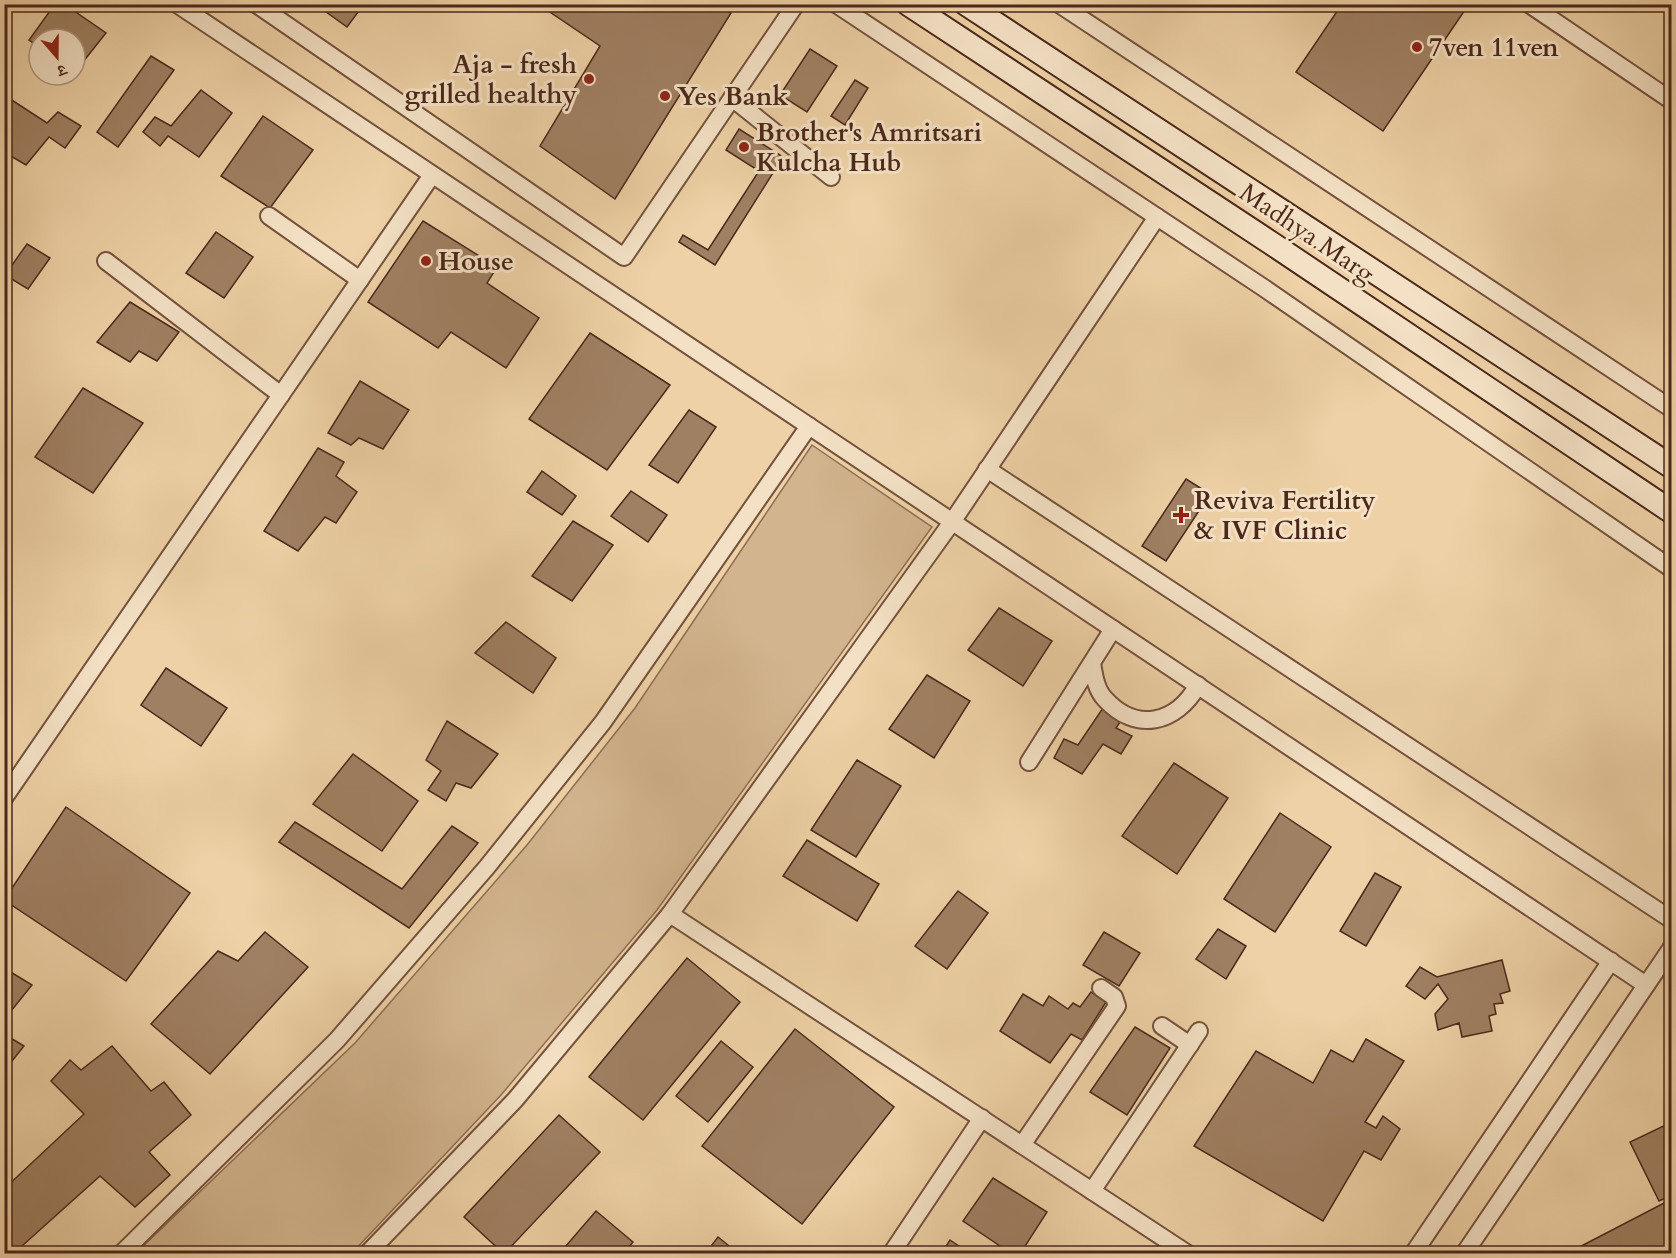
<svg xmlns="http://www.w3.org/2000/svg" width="1676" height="1258" font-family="Cardo,'Noto Serif Devanagari',serif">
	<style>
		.green { fill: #d2b48e; stroke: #8e6e54; stroke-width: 1.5 }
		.building { fill: #a08063; stroke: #4b281a; stroke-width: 1.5 }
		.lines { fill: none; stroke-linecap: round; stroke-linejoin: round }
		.street-casing { stroke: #74523d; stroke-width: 20 }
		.secondary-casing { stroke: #4b281a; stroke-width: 26 }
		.street { stroke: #f4e1c5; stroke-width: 16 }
		.secondary { stroke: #f4e1c5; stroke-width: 22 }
		.poi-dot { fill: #8f2418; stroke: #f4e1c5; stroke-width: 2 }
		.labels { text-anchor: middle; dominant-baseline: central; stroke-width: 6; stroke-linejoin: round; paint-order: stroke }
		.poi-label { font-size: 26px; font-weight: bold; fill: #4b281a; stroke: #f4e1c5; text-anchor: start }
		.street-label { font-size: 26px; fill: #4b281a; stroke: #f4e1c5 }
	</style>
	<rect width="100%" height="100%" fill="#eed1a6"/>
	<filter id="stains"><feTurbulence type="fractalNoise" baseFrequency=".00333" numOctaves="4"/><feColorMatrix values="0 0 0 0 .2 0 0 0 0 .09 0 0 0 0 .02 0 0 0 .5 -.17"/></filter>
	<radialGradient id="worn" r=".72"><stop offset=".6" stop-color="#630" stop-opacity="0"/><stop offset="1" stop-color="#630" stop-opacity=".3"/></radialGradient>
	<polygon class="green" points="812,445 932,527 657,910 501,1095 352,1253 136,1253 355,1043 527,845 635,708"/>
	<g class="building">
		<polygon points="55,4 64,4 106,33 75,72 75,39 39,39 39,47 29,40"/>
		<polygon points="315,4 364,4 347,27"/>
		<polygon points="538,4 716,4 731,13 615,199 540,146 600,46"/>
		<polygon points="1342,4 1469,4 1383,131 1296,72"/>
		<polygon points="810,49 837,66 807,112 780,95"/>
		<polygon points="151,56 174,70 118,147 97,132"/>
		<polygon points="855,80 868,88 845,125 831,116"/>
		<polygon points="201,90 232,113 199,157 168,136 160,146 143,132 155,117 171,126"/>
		<polygon points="4,95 47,123 58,112 81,126 65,148 49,137 26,165 4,152"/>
		<polygon points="263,116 313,150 270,208 221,176"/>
		<polygon points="739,129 783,157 715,265 679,242 683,235 708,250 759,171 726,150"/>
		<polygon points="423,221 497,267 487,283 539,318 506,368 451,332 438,348 368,302"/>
		<polygon points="216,232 253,257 224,298 186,273"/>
		<polygon points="27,244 50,258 28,289 5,275"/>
		<polygon points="130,302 179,332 157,361 139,351 130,362 97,342"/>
		<polygon points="590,333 670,385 607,470 529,419"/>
		<polygon points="360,381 409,410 383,449 359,438 351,445 328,433"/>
		<polygon points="83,388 143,423 93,493 35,457"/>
		<polygon points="689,410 716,427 678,483 649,465"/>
		<polygon points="318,448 344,462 336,476 357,492 336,523 325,517 298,551 264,531"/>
		<polygon points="542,471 576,496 562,515 527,492"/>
		<polygon points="1186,479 1210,494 1166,561 1142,546"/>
		<polygon points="631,491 667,515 648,542 611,516"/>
		<polygon points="573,521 613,545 572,601 532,576"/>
		<polygon points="999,608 1052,641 1023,686 968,650"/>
		<polygon points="506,622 556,658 533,693 475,653"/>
		<polygon points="166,668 227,708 201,746 141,705"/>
		<polygon points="927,675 970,701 934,758 889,729"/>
		<polygon points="1105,705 1124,716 1116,728 1132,736 1121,754 1103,744 1082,774 1054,758 1064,739 1078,745"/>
		<polygon points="447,721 498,754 471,788 456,783 446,801 428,790 441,771 426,760"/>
		<polygon points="353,754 418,801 382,851 313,804"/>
		<polygon points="857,760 901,786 856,857 811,830"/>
		<polygon points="1174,763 1228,798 1177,874 1122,836"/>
		<polygon points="66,807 190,893 126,981 4,900"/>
		<polygon points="1280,813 1331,847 1275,932 1224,899"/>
		<polygon points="295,822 402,889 452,826 478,843 409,928 279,842"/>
		<polygon points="807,840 879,884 857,921 783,876"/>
		<polygon points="1375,873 1401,887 1366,946 1340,931"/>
		<polygon points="958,891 988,913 947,969 915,946"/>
		<polygon points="1218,929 1246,946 1226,979 1196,959"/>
		<polygon points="265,932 308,967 210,1074 151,1024 218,951 238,961"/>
		<polygon points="1104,932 1140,953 1119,986 1083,965"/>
		<polygon points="687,958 740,1002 643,1120 589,1077"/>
		<polygon points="1502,960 1510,991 1500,994 1503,1003 1494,1004 1496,1014 1489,1016 1492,1031 1462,1037 1459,1023 1438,1030 1435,1014 1448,999 1438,984 1425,999 1406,986 1420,967 1437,977"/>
		<polygon points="4,968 32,985 7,1016 4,1014"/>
		<polygon points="1091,992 1106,1002 1082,1040 1071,1034 1050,1063 1000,1031 1023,994 1043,1006 1049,996 1068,1009 1073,1003 1080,1007"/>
		<polygon points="1135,1027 1170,1048 1127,1115 1090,1092"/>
		<polygon points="795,1029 894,1107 802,1224 702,1146"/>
		<polygon points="4,1034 24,1046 4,1071"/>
		<polygon points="1366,1039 1404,1061 1365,1122 1376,1128 1383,1116 1400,1129 1381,1160 1364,1151 1323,1221 1194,1146 1256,1051 1313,1083 1331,1050 1353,1062"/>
		<polygon points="721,1041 753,1067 708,1122 676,1096"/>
		<polygon points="112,1046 151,1091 164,1082 191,1115 149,1152 170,1175 135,1207 100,1176 13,1254 4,1245 4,1189 84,1114 51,1081 70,1060 81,1070"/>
		<polygon points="559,1115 600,1152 504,1254 464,1217"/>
		<polygon points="1672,1122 1672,1195 1659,1201 1630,1142"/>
		<polygon points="993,1178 1047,1212 1020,1254 1012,1254 963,1221"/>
		<polygon points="1666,1202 1672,1213 1672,1252 1669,1254 1566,1254"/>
		<polygon points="596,1211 633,1242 623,1254 559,1254"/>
		<polygon points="718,1237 739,1254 705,1254"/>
		<polygon points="950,1240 971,1254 941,1254"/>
	</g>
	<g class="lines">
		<defs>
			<g id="street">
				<polyline points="177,4 1646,985"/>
				<polyline points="256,4 624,257 796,4"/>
				<polyline points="836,4 1264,288 1672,569"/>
				<polyline points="1059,4 1672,409"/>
				<polyline points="1529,4 1672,101"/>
				<polyline points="4,8 7,4"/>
				<polyline points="732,98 831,177"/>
				<polyline points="269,216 360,280"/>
				<polyline points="106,261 281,395"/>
				<polyline points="987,469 1672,920"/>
				<path d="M1092,663C1094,675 1096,690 1105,699C1136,733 1176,724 1198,685"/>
				<polyline points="1029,762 1113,629"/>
				<polyline points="4,798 432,175"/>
				<polyline points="670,914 1188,1254"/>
				<polyline points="1162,1026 1190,1045"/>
				<polyline points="1022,1145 1117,1006 1114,997 1101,988"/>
				<polyline points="1092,1191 1199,1031"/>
				<polyline points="121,1254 337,1040 487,867 603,722 809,426"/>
				<polyline points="367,1254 515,1100 670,914 952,522 1157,217"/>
				<polyline points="891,1254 982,1118"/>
				<polyline points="1413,1254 1611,961"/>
				<polyline points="1464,1254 1672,947"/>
			</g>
			<g id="secondary">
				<polyline points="908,4 1271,243 1672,512"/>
				<polyline points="966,4 1672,467"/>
			</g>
		</defs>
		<use href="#street" class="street-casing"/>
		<use href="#secondary" class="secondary-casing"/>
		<use href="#street" class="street"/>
		<use href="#secondary" class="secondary"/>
	</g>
	<g class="poi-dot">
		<circle cx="1417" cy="47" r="6"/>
		<circle cx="589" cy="79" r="6"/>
		<circle cx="665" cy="96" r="6"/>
		<circle cx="744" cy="147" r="6"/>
		<circle cx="426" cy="261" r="6"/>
		<path d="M1178 506h6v6h6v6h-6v6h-6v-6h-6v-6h6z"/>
	</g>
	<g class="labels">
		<g class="poi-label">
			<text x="1429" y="47">7ven 11ven</text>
			<text x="577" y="64" text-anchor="end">Aja - fresh<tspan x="577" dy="30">grilled healthy</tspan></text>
			<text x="677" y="96">Yes Bank</text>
			<text x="756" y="132">Brother's Amritsari<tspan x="756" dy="30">Kulcha Hub</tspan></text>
			<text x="438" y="261">House</text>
			<text x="1194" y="500">Reviva Fertility<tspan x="1194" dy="30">&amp; IVF Clinic</tspan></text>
		</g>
		<g class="street-label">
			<text transform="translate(1307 233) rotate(34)">Madhya Marg</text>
		</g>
	</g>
	<rect width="1676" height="1258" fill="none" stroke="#eed1a6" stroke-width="24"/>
	<rect x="6" y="6" width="1664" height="1246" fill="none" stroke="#4b281a" stroke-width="3"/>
	<rect x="12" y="12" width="1652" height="1234" fill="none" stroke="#4b281a" stroke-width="1.5"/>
	<g transform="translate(57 57) rotate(160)"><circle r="28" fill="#f4e1c5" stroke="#b09781" stroke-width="1.5"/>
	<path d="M0-4.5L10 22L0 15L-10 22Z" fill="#8f2418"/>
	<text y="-9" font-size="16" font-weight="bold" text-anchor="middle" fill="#4b281a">उ</text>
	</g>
	<rect width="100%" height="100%" filter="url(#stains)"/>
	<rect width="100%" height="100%" fill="url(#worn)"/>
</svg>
